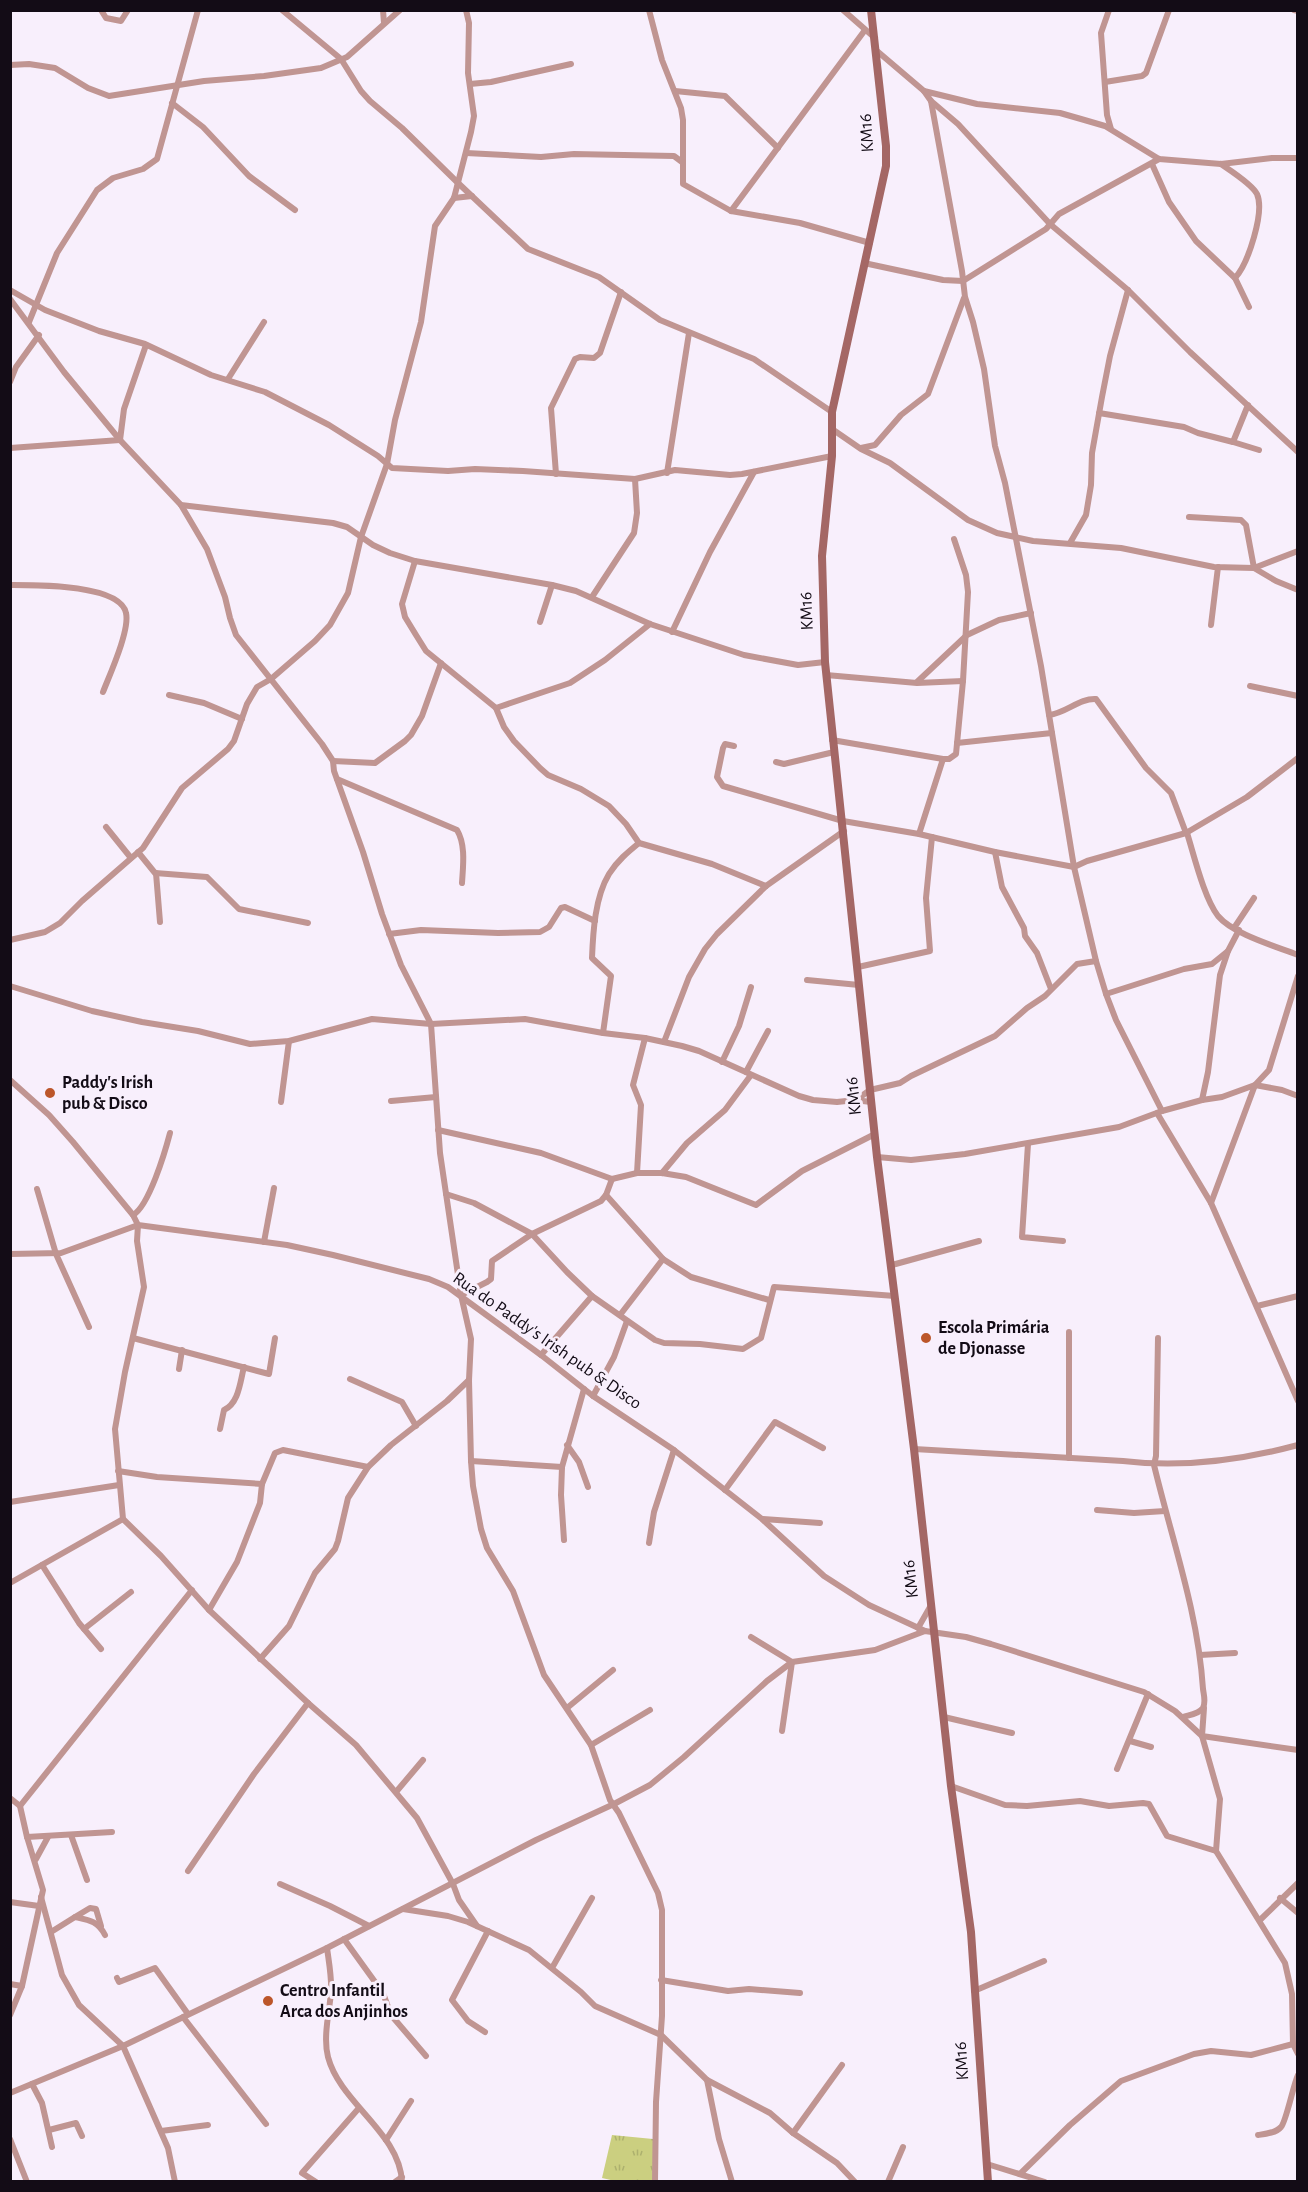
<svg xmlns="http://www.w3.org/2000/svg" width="1308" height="2192" font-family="'Alegreya Sans',sans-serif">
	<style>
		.grass { fill: url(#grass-tufts) }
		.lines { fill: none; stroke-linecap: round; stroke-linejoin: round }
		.street { stroke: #c09592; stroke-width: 6 }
		.secondary { stroke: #a46765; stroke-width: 8 }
		.poi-dot { fill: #bc562a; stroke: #f8effc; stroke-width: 2 }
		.labels { text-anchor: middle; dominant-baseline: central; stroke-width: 6; stroke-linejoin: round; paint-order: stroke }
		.street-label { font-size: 18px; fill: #130c16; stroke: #f8effc }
		.poi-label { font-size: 18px; font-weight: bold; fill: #130c16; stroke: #f8effc; text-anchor: start }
	</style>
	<defs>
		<pattern id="grass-tufts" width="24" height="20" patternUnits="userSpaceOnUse" patternTransform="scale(1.5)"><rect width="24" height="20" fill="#cbcf80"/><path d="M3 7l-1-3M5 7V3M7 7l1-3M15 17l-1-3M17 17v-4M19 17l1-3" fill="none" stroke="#adb16e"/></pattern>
	</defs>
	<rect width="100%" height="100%" fill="#f8effc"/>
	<polygon class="grass" points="612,2135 653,2139 653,2181 615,2181 602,2178"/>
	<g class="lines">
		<g class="street">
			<polyline points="101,10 106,18 121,21 128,10"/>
			<polyline points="282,10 341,59 361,91 370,101 402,128 457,182 528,249 599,277 660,320 754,359 832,412"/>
			<polyline points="383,10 384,23"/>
			<polyline points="649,10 662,60 681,108 683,120 683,184 731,211 800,223 870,243"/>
			<polyline points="843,10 875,38"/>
			<polyline points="1109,10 1101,33 1107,115 1111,129"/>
			<polyline points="1294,10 1298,11"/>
			<polyline points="877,51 924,91 931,101 958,124 1050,224 1128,290 1190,352 1298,452"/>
			<polyline points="10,65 29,64 55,68 88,88 109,96 204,81 264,76 321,68 347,57 400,10"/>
			<polyline points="1105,82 1142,76 1146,73 1169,10"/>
			<polyline points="470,84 491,82 571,64"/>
			<polyline points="675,91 725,96 778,148"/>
			<polyline points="924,91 977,104 1060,113 1081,119 1105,126 1159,159 1221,164 1272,158 1298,158"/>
			<polyline points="931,101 962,271 965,297 973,322 984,369 995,446 1005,483 1041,666 1074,867 1096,961 1106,994 1184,969 1212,964 1228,951"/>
			<polyline points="172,103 203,127 249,176 295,210"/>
			<polyline points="466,153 541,157 574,154 674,156 682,162"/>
			<polyline points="1152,164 1169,202 1196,241 1235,278 1249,307"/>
			<path d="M1221,164C1231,171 1252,184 1257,194C1265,212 1248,264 1235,278"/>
			<polyline points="454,198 472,196"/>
			<polyline points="731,211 865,30"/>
			<polyline points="864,263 943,280 963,281 1046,229 1059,214 1159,159"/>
			<polyline points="10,290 45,310 99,331 145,344 211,375 265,392 329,425 378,456 392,468 448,471 475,469 523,471 635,479 675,470 730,475 742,474 832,456"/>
			<polyline points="10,299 64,372 120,440 181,505 333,523 347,527 373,545 390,553 415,561 552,585 576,591 650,624 744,655 798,665 825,662"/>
			<polyline points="29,322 57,253 97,190 113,178 143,169 157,159 198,10"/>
			<polyline points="228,379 264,322"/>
			<polyline points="10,382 16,367 39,335"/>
			<polyline points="1099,413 1184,427 1198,433 1233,442 1248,405"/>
			<polyline points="832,429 861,449 890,463 968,520 997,533 1033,541 1121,548 1214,567 1254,568 1276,581 1298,590"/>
			<polyline points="120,440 124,409 146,345"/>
			<polyline points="1233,442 1259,450"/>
			<polyline points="10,448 120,440"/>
			<polyline points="861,448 875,445 901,415 928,394 964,298"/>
			<polyline points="667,473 689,333"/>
			<polyline points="556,474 551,408 575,359 580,357 594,358 600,353 621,292"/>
			<polyline points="181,505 207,549 225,597 230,618 236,635 322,744 333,761 334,771 363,852 382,914 401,965 431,1024 440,1153 461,1295 471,1339 469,1380 471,1461 473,1486 481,1529 487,1548 513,1591 544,1675 591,1745 610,1800 619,1813 658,1893 662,1910 662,2016 656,2102 655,2182"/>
			<polyline points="1189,517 1241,520 1246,525 1254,568 1298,551"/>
			<polyline points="1070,543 1086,515 1091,485 1092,453 1102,397 1110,356 1128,290"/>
			<polyline points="415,561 402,604 405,617 416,635 426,651 496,708 504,727 514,741 540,768 548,775 581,789 609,806 626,824 639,843 712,864 766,886"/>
			<path d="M10,585C35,585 120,584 126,613C130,630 110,674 103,692"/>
			<polyline points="592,597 634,533 637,513 635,479"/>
			<polyline points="540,622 552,585"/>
			<polyline points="1211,625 1218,567"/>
			<polyline points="672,632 710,552 754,472"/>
			<polyline points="826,675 917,683 963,681"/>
			<polyline points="917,682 967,635 999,620 1031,613"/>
			<polyline points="1250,686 1298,696"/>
			<polyline points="169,695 204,703 242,719"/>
			<polyline points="496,708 570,683 605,660 650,624"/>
			<path d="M1049,715C1067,713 1079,698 1096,699L1146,768L1171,793L1186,833"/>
			<polyline points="832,740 943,759 949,759 956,754 963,681 968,592 966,575 954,539"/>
			<polyline points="957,743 1052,733"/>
			<polyline points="734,746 725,744 723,748 717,777 723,786 843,821 919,834 995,852 1074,867 1087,861 1186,833 1247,797 1298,758"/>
			<polyline points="333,761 375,763 405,741 411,735 422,716 441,663"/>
			<polyline points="776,762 784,764 834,752"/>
			<path d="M337,779L457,830C466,845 463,866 462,883"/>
			<polyline points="106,827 131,858"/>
			<path d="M1187,833C1194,855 1204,898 1218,916C1233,934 1275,946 1298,955"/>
			<polyline points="919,834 943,759"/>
			<polyline points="138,852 155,873 207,877 239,909 308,923"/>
			<polyline points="995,852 1002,887 1024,928 1025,936 1037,953 1051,989"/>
			<polyline points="156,873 160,922"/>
			<polyline points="1234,928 1254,898"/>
			<polyline points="389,934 421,930 498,933 540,932 549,927 561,908 565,907 595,921"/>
			<polyline points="10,940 45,932 60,923 82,901 143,848 182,788 228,749 234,741 247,704 257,687 271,679 315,641 330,625 348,593 361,537 387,464 395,420 421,322 435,226 454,198 471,132 474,116 468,73 469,23 466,10"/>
			<polyline points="858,967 930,951 926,898 932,837"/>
			<polyline points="807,980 859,985"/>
			<polyline points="10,986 92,1011 142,1022 198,1031 250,1044 289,1041 372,1019 431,1024 525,1019 603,1033 645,1038 682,1046 699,1051 799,1096 813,1100 837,1102 855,1100 871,1102"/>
			<polyline points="1106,994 1116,1020 1162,1111"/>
			<path d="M603,1033L611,976L592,958C593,932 595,897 609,874C617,861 628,852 639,843"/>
			<polyline points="664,1042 689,977 705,949 717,934 766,886 844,831"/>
			<polyline points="722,1062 739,1026 751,987"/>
			<polyline points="746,1072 768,1031"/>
			<polyline points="10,1080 49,1115 73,1142 133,1215 138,1225 287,1245 333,1255 429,1279 448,1287 541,1355 593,1396 674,1450 762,1519 824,1576 869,1605 925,1631"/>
			<polyline points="856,1100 870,1090 900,1083 911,1076 995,1036 1027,1008 1045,996 1077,964 1096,961"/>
			<polyline points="1202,1100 1208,1072 1220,975 1228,951 1239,930"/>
			<polyline points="391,1101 436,1097"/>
			<polyline points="281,1102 289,1041"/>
			<polyline points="1157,1113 1211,1203 1298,1401"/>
			<polyline points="438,1130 541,1153 612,1179 637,1173 662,1173 686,1177 756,1205 802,1171 875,1134"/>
			<polyline points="1028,1144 1022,1237 1063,1241"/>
			<polyline points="877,1157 911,1160 965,1154 1119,1127 1162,1111 1202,1100 1222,1097 1255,1085 1282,1090 1298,1096"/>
			<polyline points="637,1173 641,1105 633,1085 645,1038"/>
			<polyline points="662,1173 687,1143 725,1110 751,1075"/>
			<polyline points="37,1189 56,1254 89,1327"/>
			<polyline points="446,1194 474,1203 532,1234 567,1272 592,1296"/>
			<polyline points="606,1195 663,1259"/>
			<polyline points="1211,1203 1255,1085 1269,1070 1298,976"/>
			<path d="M133,1215C149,1206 165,1152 170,1133"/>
			<polyline points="264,1242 274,1188"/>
			<polyline points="10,1254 61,1253 138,1225 137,1241 144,1287 125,1372 115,1429 123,1519 161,1556 209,1610 308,1703 356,1745 417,1818 453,1884 459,1900 477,1926"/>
			<polyline points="892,1265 979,1241"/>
			<polyline points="461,1295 487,1282 491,1279 492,1261 532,1234 601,1201 606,1195 612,1179"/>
			<polyline points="1257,1306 1298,1296"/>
			<polyline points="620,1315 663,1259 691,1277 769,1300"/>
			<polyline points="1069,1332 1069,1458"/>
			<polyline points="133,1338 269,1374 275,1338"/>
			<path d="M1158,1338L1156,1456L1154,1465C1172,1540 1198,1612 1203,1689C1204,1696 1206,1702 1203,1708C1199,1714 1189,1715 1183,1717"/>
			<polyline points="541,1355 592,1296 655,1340 664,1343 700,1344 743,1349 761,1338 774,1287 895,1296"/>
			<polyline points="179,1369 182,1350"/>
			<polyline points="350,1379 402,1402 416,1426"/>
			<polyline points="593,1396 614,1357 627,1321"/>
			<path d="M220,1429L224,1410C239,1403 240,1382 244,1367"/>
			<polyline points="567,1445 579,1462 588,1487"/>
			<path d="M914,1449L1123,1461C1181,1468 1242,1460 1298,1445"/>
			<polyline points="471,1461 562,1467"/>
			<polyline points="118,1471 157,1477 262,1484"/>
			<polyline points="725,1490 775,1422 823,1448"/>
			<polyline points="10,1502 119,1485"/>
			<polyline points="1097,1510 1134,1513 1165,1511"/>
			<polyline points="763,1519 820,1523"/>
			<polyline points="564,1540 561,1495 562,1467 584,1389"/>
			<polyline points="649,1543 654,1512 674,1450"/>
			<polyline points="42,1565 79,1623 101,1649"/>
			<polyline points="10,1583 123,1519"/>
			<polyline points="209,1610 237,1562 260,1503 262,1484 275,1453 283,1450 368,1467"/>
			<polyline points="918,1628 930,1607"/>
			<polyline points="84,1629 131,1592"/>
			<polyline points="751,1637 792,1662 782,1731"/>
			<polyline points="1200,1655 1235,1653"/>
			<polyline points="260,1659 289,1626 315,1573 335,1549 338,1541 348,1498 368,1467 391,1445 447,1401 469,1380"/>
			<polyline points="567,1708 613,1670"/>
			<polyline points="1204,1708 1202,1736 1298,1750"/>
			<polyline points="944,1717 1012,1733"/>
			<polyline points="1130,1741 1151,1747"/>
			<polyline points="591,1745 650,1710"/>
			<polyline points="1117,1769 1148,1694"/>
			<polyline points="951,1786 1005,1805 1027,1806 1080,1801 1109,1806 1143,1803 1149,1804 1167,1836 1216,1851"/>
			<polyline points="396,1792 423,1760"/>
			<polyline points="10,1798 20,1806 27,1837 43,1890 22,1986 10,2015"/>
			<polyline points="20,1806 192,1590"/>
			<polyline points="71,1835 87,1880"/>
			<polyline points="27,1837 112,1832"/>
			<polyline points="36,1859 48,1837"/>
			<polyline points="188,1871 254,1774 308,1703"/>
			<polyline points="280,1884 330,1906 369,1926"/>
			<polyline points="41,1897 62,1975 79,2005 123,2046 168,2148 175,2182"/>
			<polyline points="1280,1898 1298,1913"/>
			<polyline points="10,1902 39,1906"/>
			<polyline points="403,1909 448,1916 468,1922 529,1950 581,1992 595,2006 661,2035 707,2080 770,2113 793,2133 837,2163 855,2182"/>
			<polyline points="75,1917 90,1908 96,1909 101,1926"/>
			<polyline points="1260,1920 1298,1883"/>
			<path d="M51,1932L75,1917C89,1920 98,1921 105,1935"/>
			<polyline points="344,1939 383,1993 391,2015 426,2056"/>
			<path d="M327,1948C329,1963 332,1978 331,1993C329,2013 323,2038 328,2057C340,2103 400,2133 402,2182"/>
			<polyline points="552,1968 592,1898"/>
			<polyline points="117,1978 119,1982 155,1968 188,2014"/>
			<polyline points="661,1980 728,1991 749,1989 800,1993"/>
			<polyline points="10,1984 22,1986"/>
			<polyline points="974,1991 1044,1961"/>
			<polyline points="183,2017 266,2124"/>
			<polyline points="485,2032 468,2021 452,2000 488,1931"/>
			<polyline points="707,2080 719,2139 732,2182"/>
			<polyline points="32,2084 42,2103 52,2147"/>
			<polyline points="10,2093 123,2046 327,1948 536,1840 614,1804 650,1785 684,1757 767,1681 792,1662 875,1650 925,1631 966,1637 991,1644 1144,1692 1175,1711 1202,1736 1220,1799 1216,1851 1285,1963 1292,1994 1293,2044 1298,2054"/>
			<polyline points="49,2130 76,2123 82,2136"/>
			<polyline points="161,2131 208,2125"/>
			<polyline points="793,2133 842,2065"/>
			<path d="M1258,2135C1266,2134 1276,2133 1281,2127C1286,2122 1293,2086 1298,2075"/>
			<polyline points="10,2139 27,2182"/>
			<polyline points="386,2140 411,2101"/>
			<polyline points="987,2164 1045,2182"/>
			<polyline points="1021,2173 1070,2125 1121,2081 1194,2054 1211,2051 1251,2055 1293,2044"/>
			<polyline points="316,2182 302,2173 359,2108"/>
			<polyline points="395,2182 402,2177"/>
			<polyline points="888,2182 903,2147"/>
		</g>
		<polyline class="secondary" points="871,10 886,146 886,166 832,412 832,456 822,556 825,662 877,1157 914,1449 951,1786 971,1932 988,2182"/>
	</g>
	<g class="poi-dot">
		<circle cx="50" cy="1093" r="6"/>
		<circle cx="926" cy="1338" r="6"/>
		<circle cx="268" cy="2001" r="6"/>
	</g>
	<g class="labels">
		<g class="street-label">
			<text transform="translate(867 133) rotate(-94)">KM16</text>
			<text transform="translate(807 611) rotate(-92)">KM16</text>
			<text transform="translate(854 1096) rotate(-96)">KM16</text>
			<text transform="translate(547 1341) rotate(35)">Rua do Paddy's Irish pub &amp; Disco</text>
			<text transform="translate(911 1579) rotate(-96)">KM16</text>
			<text transform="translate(962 2061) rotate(-94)">KM16</text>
		</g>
		<g class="poi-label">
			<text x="62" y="1083">Paddy's Irish<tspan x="62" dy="21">pub &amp; Disco</tspan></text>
			<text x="938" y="1328">Escola Primária<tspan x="938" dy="21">de Djonasse</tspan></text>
			<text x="280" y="1991">Centro Infantil<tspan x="280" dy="21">Arca dos Anjinhos</tspan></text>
		</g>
	</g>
	<rect width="1308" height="2192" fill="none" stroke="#130c16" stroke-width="24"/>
</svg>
